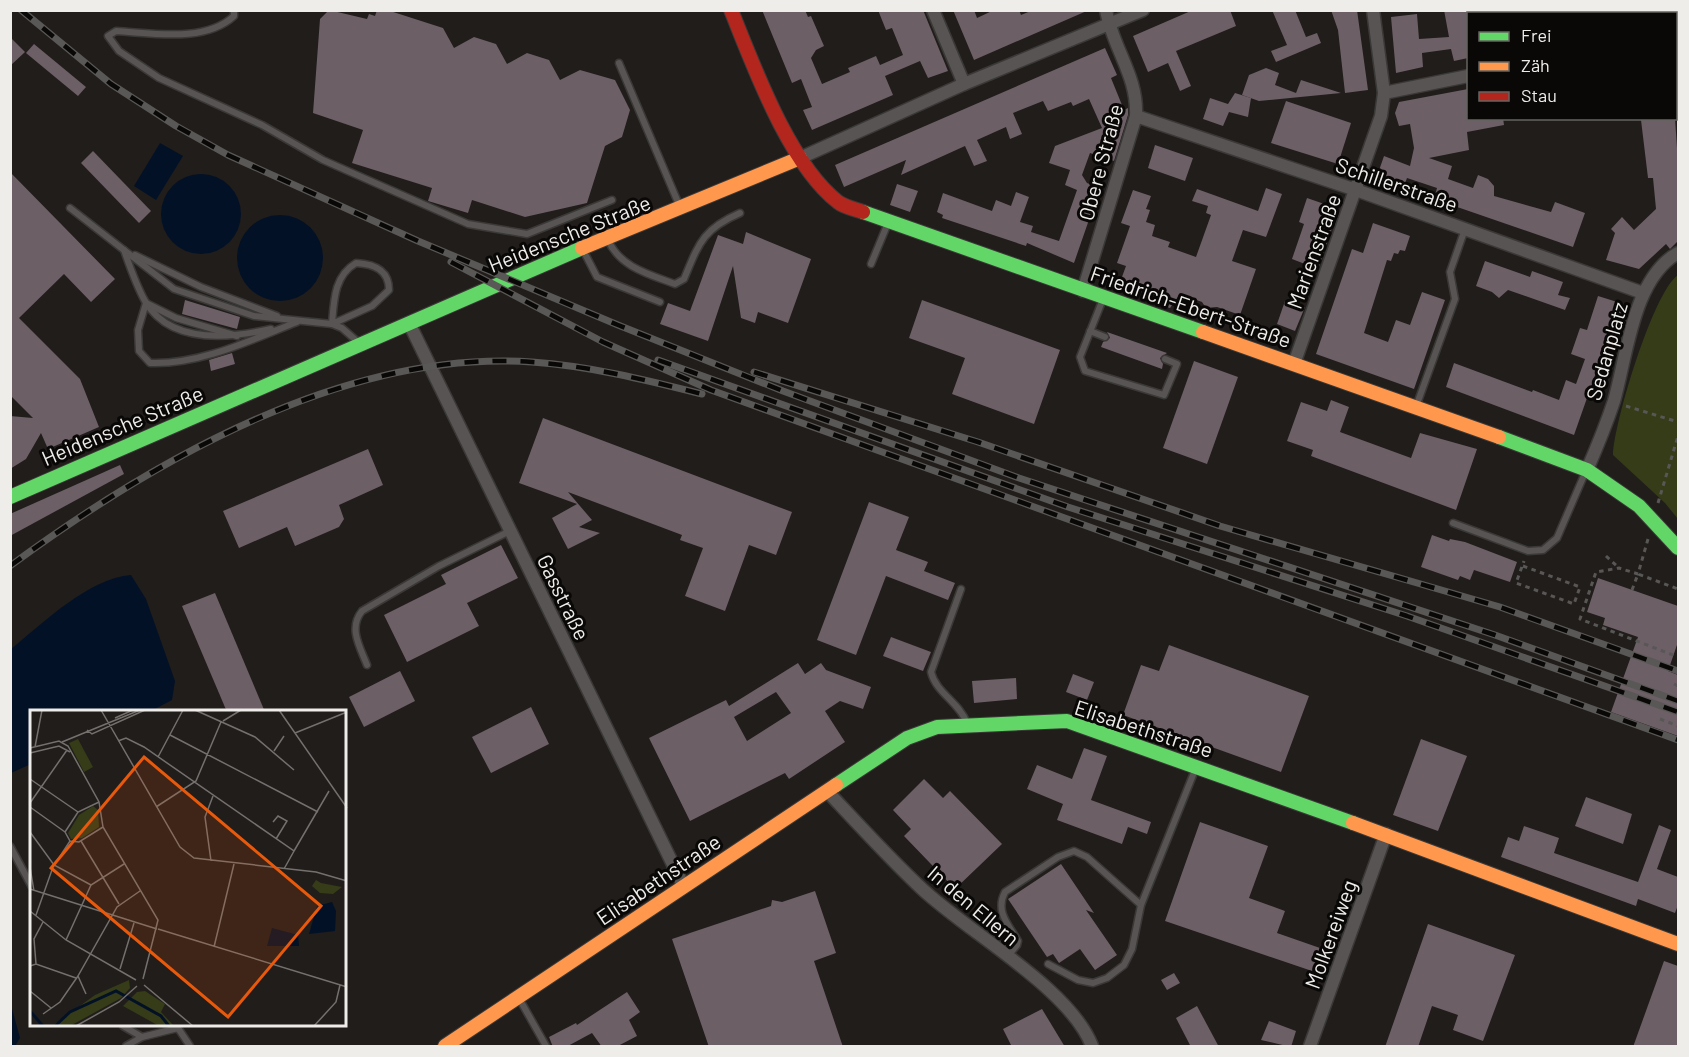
<svg xmlns="http://www.w3.org/2000/svg" width="1689" height="1057" font-family="Barlow,sans-serif">
	<style>
		.green { fill: #363c18 }
		.water { fill: #031127 }
		.building { fill: #6c5f66; fill-rule: evenodd }
		.lines { fill: none; stroke-linecap: round; stroke-linejoin: round }
		.lane-casing { stroke: #3b3937; stroke-width: 9 }
		.street-casing { stroke: #3b3937; stroke-width: 15 }
		.fast-casing { stroke: #3b3937; stroke-width: 16 }
		.slow-casing { stroke: #3b3937; stroke-width: 16 }
		.jam-casing { stroke: #3b3937; stroke-width: 16 }
		.path { stroke: #585756; stroke-width: 3; stroke-dasharray: 4.5 4.5; stroke-linecap: butt }
		.lane { stroke: #575453; stroke-width: 6 }
		.street { stroke: #575453; stroke-width: 12 }
		.fast { stroke: #63d668; stroke-width: 14 }
		.slow { stroke: #ff974d; stroke-width: 14 }
		.jam { stroke: #b3261e; stroke-width: 14 }
		.rail-casing { stroke: #5a5856; stroke-width: 7 }
		.rail { stroke: #0a0807; stroke-width: 4.5; stroke-dasharray: 14; stroke-linecap: butt }
		.labels { text-anchor: middle; dominant-baseline: central; stroke-width: 6; stroke-linejoin: round; paint-order: stroke }
		.street-label { font-size: 21px; fill: #efedea; stroke: #0a0807 }
		.inset-river { fill: none; stroke: #031127; stroke-width: 3 }
		.inset-road { fill: none; stroke: #73706e; stroke-width: 1.5 }
		.view { fill: #e8590c; fill-opacity: 0.15; stroke: #e8590c; stroke-width: 3 }
		.inset-edge { fill: none; stroke: #efedea; stroke-width: 3 }
	</style>
	<rect width="100%" height="100%" fill="#201d1b"/>
	<path class="green" d="M1678,275V519L1665,503L1613,455C1614,423 1653,292 1678,275Z"/>
	<g class="water">
		<polygon points="160,143 183,156 156,200 134,186"/>
		<circle cx="201" cy="214" r="40"/>
		<circle cx="280" cy="258" r="43"/>
		<path d="M131,575L146,599L175,681L172,700L149,712H32L31,764L11,773V649C43,623 89,578 131,575Z"/>
		<polygon points="11,1005 20,1038 15,1046 11,1046"/>
	</g>
	<g class="building">
		<polygon points="329,10 367,19 369,14 375,16 377,10 387,10 443,28 454,48 474,37 496,44 507,64 527,53 549,60 560,80 580,70 615,80 630,110 622,137 605,146 587,203 525,217 472,200 468,213 428,201 432,188 352,163 363,130 313,113 320,19"/>
		<polygon points="762,10 805,10 808,17 811,16 824,46 816,50 811,58 822,84 850,72 848,68 876,56 880,65 903,55 892,28 886,30 878,10 923,10 948,71 928,78 920,61 885,76 893,95 812,130 803,110 812,107 801,79 792,83"/>
		<polygon points="953,10 974,10 977,18 994,10 1019,10 1021,15 1033,10 1089,10 974,60"/>
		<polygon points="1193,10 1230,10 1236,26 1176,51 1191,86 1180,91 1168,63 1148,72 1133,36"/>
		<polygon points="1272,10 1295,10 1306,37 1317,33 1321,43 1276,62 1271,51 1287,45"/>
		<polygon points="1331,10 1357,10 1368,90 1345,93 1338,30"/>
		<polygon points="1444,10 1468,10 1468,58 1454,61 1451,49 1422,53 1423,67 1396,73 1391,17 1417,14 1419,39 1449,37"/>
		<polygon points="10,37 25,52 10,66"/>
		<polygon points="34,44 86,87 78,96 26,53"/>
		<polygon points="1105,48 1117,75 1111,78 1124,110 1128,108 1128,115 1114,161 1090,153 1082,175 1087,183 1100,188 1074,263 1027,243 1026,246 942,218 943,215 937,212 943,193 992,211 996,200 1011,206 1016,192 1029,197 1020,222 1033,226 1031,232 1059,241 1077,190 1065,185 1070,170 1049,163 1055,146 1102,128 1089,99 1073,106 1071,102 1048,111 1043,101 1013,113 1022,134 1010,139 1006,127 977,140 987,161 974,166 965,146 901,175 906,160 844,187 835,165"/>
		<polygon points="1266,68 1279,73 1275,85 1296,93 1301,80 1341,93 1259,101 1242,95 1249,75"/>
		<polygon points="1468,89 1468,118 1503,118 1504,125 1467,132 1469,150 1429,158 1452,166 1448,179 1473,188 1478,175 1488,179 1494,186 1494,196 1551,212 1555,202 1585,213 1573,247 1434,199 1437,188 1407,178 1403,189 1376,179 1384,156 1410,166 1414,148 1410,124 1399,126 1395,113 1399,102"/>
		<polygon points="1235,93 1251,98 1248,117 1229,112 1223,126 1203,119 1210,98 1228,104"/>
		<polygon points="1286,101 1351,123 1338,164 1271,143"/>
		<polygon points="1675,118 1678,163 1678,241 1670,249 1666,244 1639,269 1606,260 1615,233 1611,229 1622,217 1634,230 1656,209 1653,178 1648,178 1641,120"/>
		<polygon points="1155,145 1193,158 1185,181 1148,168"/>
		<polygon points="93,151 151,211 139,223 81,163"/>
		<polygon points="10,172 115,279 91,302 64,274 19,318 80,379 99,427 48,449 41,433 26,459 10,469 10,416 33,418 10,395"/>
		<polygon points="897,184 918,191 910,212 890,205"/>
		<polygon points="1266,188 1282,194 1266,237 1243,230 1232,261 1256,269 1240,315 1217,307 1206,308 1202,302 1180,294 1170,308 1161,305 1162,299 1119,285 1126,266 1117,263 1130,226 1121,223 1133,190 1151,196 1146,209 1150,210 1146,222 1155,225 1152,236 1170,242 1168,247 1196,257 1211,215 1206,213 1208,206 1192,201 1197,189 1258,211"/>
		<polygon points="1307,198 1333,207 1327,226 1332,228 1318,269 1292,259 1304,224 1299,222"/>
		<polygon points="1373,223 1410,236 1405,251 1400,250 1398,254 1394,253 1391,261 1387,260 1364,333 1388,342 1396,320 1410,325 1422,292 1445,300 1414,389 1316,354 1352,249 1363,253"/>
		<polygon points="746,232 811,259 788,323 758,312 755,323 741,318 733,266 708,341 660,324 668,303 690,311 718,235 743,244"/>
		<polygon points="1485,261 1530,277 1532,271 1563,282 1558,295 1570,298 1565,310 1508,290 1499,298 1492,292 1476,286"/>
		<polygon points="1598,296 1630,306 1621,335 1617,333 1605,366 1599,364 1574,435 1446,387 1454,363 1532,392 1533,390 1559,400 1566,380 1576,384 1585,359 1571,354 1580,328 1587,330"/>
		<polygon points="185,300 240,317 237,329 182,314"/>
		<polygon points="922,300 1060,350 1034,424 952,394 965,358 909,338"/>
		<polygon points="1285,301 1305,307 1295,331 1277,324"/>
		<polygon points="1107,332 1167,353 1160,358 1163,364 1162,369 1101,347 1103,342 1110,338"/>
		<polygon points="232,353 235,364 211,371 209,360"/>
		<polygon points="1194,361 1238,377 1207,464 1163,448"/>
		<polygon points="1331,400 1349,407 1340,432 1411,458 1420,433 1477,449 1456,510 1311,456 1313,450 1287,441 1301,402 1327,411"/>
		<polygon points="543,418 792,512 776,555 749,545 725,611 685,596 703,548 680,540 682,535 568,492 592,520 579,527 600,533 568,549 552,518 577,504 519,483"/>
		<polygon points="368,449 383,485 339,505 344,519 339,527 295,546 287,527 239,548 223,511"/>
		<polygon points="120,465 124,474 10,536 10,514"/>
		<polygon points="869,502 909,517 896,550 928,562 924,571 955,583 948,600 886,576 856,655 817,640"/>
		<polygon points="1432,535 1449,541 1450,539 1465,542 1517,562 1510,582 1474,570 1470,580 1460,576 1458,580 1421,567"/>
		<polygon points="501,545 518,578 467,603 479,626 407,662 384,615 446,584 441,575"/>
		<polygon points="1598,578 1678,606 1678,642 1668,671 1678,675 1678,736 1611,712 1638,637 1603,625 1605,618 1587,612"/>
		<polygon points="215,593 265,712 227,712 182,606"/>
		<polygon points="891,637 931,652 923,671 883,656"/>
		<polygon points="1169,645 1309,696 1281,772 1123,715 1141,665 1159,671"/>
		<path d="M798,663L805,674L821,663L826,670L871,687L863,709L840,701L825,711L845,742L789,779L785,773L690,821L649,738L726,700L729,706ZM776,692L791,713L747,741L734,717Z"/>
		<polygon points="400,671 415,701 364,727 349,697"/>
		<polygon points="1073,674 1094,682 1087,700 1066,692"/>
		<polygon points="1016,678 1017,699 974,703 972,681"/>
		<polygon points="531,707 549,744 491,773 472,737"/>
		<polygon points="1421,739 1467,756 1438,831 1393,815"/>
		<polygon points="1084,748 1107,756 1091,800 1151,822 1147,834 1128,827 1122,844 1057,820 1063,804 1027,789 1037,765 1072,779"/>
		<polygon points="924,779 943,798 950,791 1002,844 955,889 904,836 911,829 893,810"/>
		<polygon points="1586,797 1632,814 1623,844 1575,826"/>
		<polygon points="1200,822 1268,846 1249,898 1285,911 1277,933 1320,948 1312,971 1165,921"/>
		<polygon points="1659,825 1671,830 1657,869 1678,877 1678,905 1675,913 1638,899 1636,906 1501,857 1508,837 1519,841 1524,826 1559,838 1554,853 1638,882"/>
		<polygon points="1061,864 1094,913 1086,910 1117,955 1095,970 1080,949 1059,963 1053,954 1047,957 1008,899"/>
		<polygon points="815,891 836,953 814,961 843,1047 709,1047 672,939 771,906 772,900 782,902"/>
		<polygon points="1428,924 1515,955 1483,1041 1453,1030 1458,1015 1432,1006 1418,1047 1385,1047"/>
		<polygon points="1664,961 1678,966 1678,1047 1633,1047"/>
		<polygon points="1174,973 1180,983 1167,990 1161,980"/>
		<polygon points="627,992 640,1012 629,1020 637,1036 616,1047 602,1047 592,1033 566,1047 553,1047 549,1037 576,1023 577,1025"/>
		<polygon points="1197,1006 1219,1047 1191,1047 1176,1018"/>
		<polygon points="1042,1009 1065,1047 1012,1047 1003,1029"/>
		<polygon points="1269,1021 1296,1031 1291,1047 1261,1040"/>
	</g>
	<g class="lines">
		<defs>
			<g id="lane">
				<path d="M234,10V16C205,43 153,33 116,31L108,36L119,51L159,78L262,125L323,160L468,224L527,234L612,200"/>
				<polyline points="619,63 680,207"/>
				<polyline points="70,208 174,289 254,316 332,324 342,328 358,342"/>
				<path d="M608,240C620,267 648,274 675,284L684,279C699,243 703,229 740,213"/>
				<path d="M124,250C130,267 136,285 145,301C170,345 231,338 271,329"/>
				<polyline points="583,250 597,277 660,302"/>
				<polyline points="135,255 201,287 277,316"/>
				<path d="M356,263C374,264 389,270 389,290L372,306L332,324C334,300 334,276 356,263Z"/>
				<polyline points="871,264 888,223"/>
				<polyline points="1103,299 1080,357 1085,371 1164,395 1177,364 1165,359"/>
				<polyline points="1090,331 1105,337"/>
				<path d="M237,336L176,318L146,303L138,330L139,351L150,363C200,365 251,340 297,322"/>
				<polyline points="1417,404 1455,299 1450,272 1465,229"/>
				<polyline points="1453,523 1528,551 1543,550 1557,538 1585,473"/>
				<path d="M961,589L931,672C936,693 959,702 967,723"/>
				<path d="M367,665C360,647 348,628 362,611L439,566L510,531"/>
				<polyline points="10,846 32,887"/>
				<path d="M1007,957L1017,945L1018,941C1008,924 995,911 1005,892L1058,857L1074,851L1087,857L1141,905"/>
				<polyline points="1048,964 1078,980 1093,983 1107,978 1124,965 1132,949 1141,905 1195,770"/>
				<polyline points="520,1000 546,1046"/>
				<polyline points="123,1026 142,1037"/>
				<polyline points="126,1046 142,1037 178,1028 190,1046"/>
			</g>
			<g id="street">
				<polyline points="933,10 964,84"/>
				<polyline points="1676,34 1678,33"/>
				<polyline points="1384,93 1468,76"/>
				<polyline points="1136,116 1356,190 1643,293"/>
				<polyline points="800,158 964,84 1143,10"/>
				<path d="M1083,291L1136,116C1138,76 1113,49 1106,10"/>
				<polyline points="409,323 684,887"/>
				<polyline points="1294,364 1381,116 1384,93 1373,10"/>
				<path d="M1587,470C1597,447 1606,425 1614,401C1627,356 1633,278 1678,253"/>
				<path d="M828,792C858,824 888,857 920,887C967,932 1070,988 1092,1046"/>
				<polyline points="1310,1046 1386,834"/>
			</g>
			<g id="fast">
				<polyline points="863,212 1203,332"/>
				<polyline points="1499,437 1587,470 1639,506 1678,548"/>
				<polyline points="10,497 582,248"/>
				<polyline points="836,785 907,738 937,727 1067,721 1353,823"/>
			</g>
			<g id="slow">
				<polyline points="582,248 800,158"/>
				<polyline points="1203,332 1499,437"/>
				<polyline points="1353,823 1678,944"/>
				<polyline points="445,1046 836,785"/>
			</g>
			<path id="jam" d="M731,10C754,67 789,164 838,202C844,207 855,209 863,212"/>
		</defs>
		<use href="#lane" class="lane-casing"/>
		<use href="#street" class="street-casing"/>
		<use href="#fast" class="fast-casing"/>
		<use href="#slow" class="slow-casing"/>
		<use href="#jam" class="jam-casing"/>
		<g class="path">
			<polyline points="1626,406 1678,422"/>
			<polyline points="1658,503 1678,436"/>
			<polyline points="1648,539 1638,574 1619,568 1596,572 1580,619 1678,657"/>
			<polyline points="1606,556 1619,568"/>
			<polyline points="1523,566 1580,587 1574,604 1516,583 1524,561"/>
			<polyline points="1632,590 1638,574 1678,589"/>
			<polyline points="1674,684 1678,686"/>
			<polyline points="1660,719 1678,726"/>
		</g>
		<use href="#lane" class="lane"/>
		<use href="#street" class="street"/>
		<use href="#fast" class="fast"/>
		<use href="#slow" class="slow"/>
		<use href="#jam" class="jam"/>
		<defs>
			<g id="rail">
				<polyline points="21,10 111,84 176,126 228,155 418,241 618,325 783,391 1019,478 1495,635 1678,701"/>
				<polyline points="451,262 603,342 711,390 1678,740"/>
				<polyline points="658,360 1068,507 1407,616 1678,712"/>
				<polyline points="754,372 978,442 1220,526 1500,607 1678,671"/>
				<path d="M10,566C154,460 348,349 532,362C590,366 646,380 702,394"/>
			</g>
		</defs>
		<use href="#rail" class="rail-casing"/>
		<use href="#rail" class="rail"/>
	</g>
	<g class="labels">
		<g class="street-label">
			<text transform="translate(1100 162) rotate(-75)">Obere Straße</text>
			<text transform="translate(1397 184) rotate(19)">Schillerstraße</text>
			<text transform="translate(569 233) rotate(-22)">Heidensche Straße</text>
			<text transform="translate(1313 251) rotate(-70)">Marienstraße</text>
			<text transform="translate(1191 306) rotate(19)">Friedrich-Ebert-Straße</text>
			<text transform="translate(1606 351) rotate(-74)">Sedanplatz</text>
			<text transform="translate(122 425) rotate(-23)">Heidensche Straße</text>
			<text transform="translate(564 597) rotate(64)">Gasstraße</text>
			<text transform="translate(1144 728) rotate(18)">Elisabethstraße</text>
			<text transform="translate(658 879) rotate(-34)">Elisabethstraße</text>
			<text transform="translate(974 905) rotate(40)">In den Ellern</text>
			<text transform="translate(1330 934) rotate(-70)">Molkereiweg</text>
		</g>
	</g>
	<g transform="translate(30 710)">
		<rect width="316" height="316" fill="#201d1b"/>
		<path d="M48,29L63,57L54,62L39,33ZM63,96L68,100L69,117L52,128L41,129L38,123L49,105ZM286,170L291,173L312,177L303,184L290,183L282,176ZM99,270L100,278L91,288L40,316H22L65,285ZM115,281L135,294L131,302L144,316H129L93,296L107,282Z" fill="#363c18"/>
		<path d="M302,192L306,201L305,221L279,224L287,196ZM242,218L268,225L269,236H237Z" fill="#031127"/>
		<path class="inset-river" d="M0,301L13,316M25,316L40,302L86,281L131,306L139,316"/>
		<path class="inset-road" d="M71,0L150,137L164,148L286,162L317,171M165,0L225,27L264,60M249,0L317,98M85,8L103,0M193,11L211,0M57,20L62,24L115,0M265,23L317,2M140,25L288,102M88,31L96,28L114,37L264,141L254,159M32,32L110,0M5,37L12,0M0,38L29,31L38,36L69,92L73,117L128,210L113,269M244,41L254,26M0,43L29,36L40,42M128,47L153,0M0,69L48,102M0,93L37,40M0,97L35,122M126,97L166,71L191,12M243,112L248,106L257,111L246,129M0,122L24,155L61,175M35,122L40,131L49,132L73,117M35,122L48,102L69,92M51,131L89,194M264,141L299,81M181,151L175,107L183,86M0,157L4,181M0,179L127,219M0,201L36,230L106,270M6,205L23,157L40,131M128,219L317,277M36,230L61,175L94,154M184,237L204,154M6,254L4,229L13,212M0,256L6,254L46,268M90,259L104,213M114,275L163,316M0,281L21,298M56,284L48,266L87,197L110,181M13,304L30,292L48,266M46,316L89,292L107,276M284,316L306,292L310,275"/>
		<path class="view" d="M114,47L291,196L198,307L21,158Z"/>
		<rect width="316" height="316" class="inset-edge"/>
	</g>
	<rect width="1689" height="1057" fill="none" stroke="#efedea" stroke-width="24"/>
	<rect x="1467" y="12" width="210" height="108" fill="#0a0807" stroke="#666462" stroke-width="1.5"/>
	<rect x="1479" y="32" width="30" height="9" fill="#63d668" stroke="#666462" stroke-width="1.5"/>
	<text x="1521" y="42" font-size="18" fill="#efedea">Frei</text>
	<rect x="1479" y="62" width="30" height="9" fill="#ff974d" stroke="#666462" stroke-width="1.5"/>
	<text x="1521" y="72" font-size="18" fill="#efedea">Zäh</text>
	<rect x="1479" y="92" width="30" height="9" fill="#b3261e" stroke="#666462" stroke-width="1.5"/>
	<text x="1521" y="102" font-size="18" fill="#efedea">Stau</text>
</svg>
